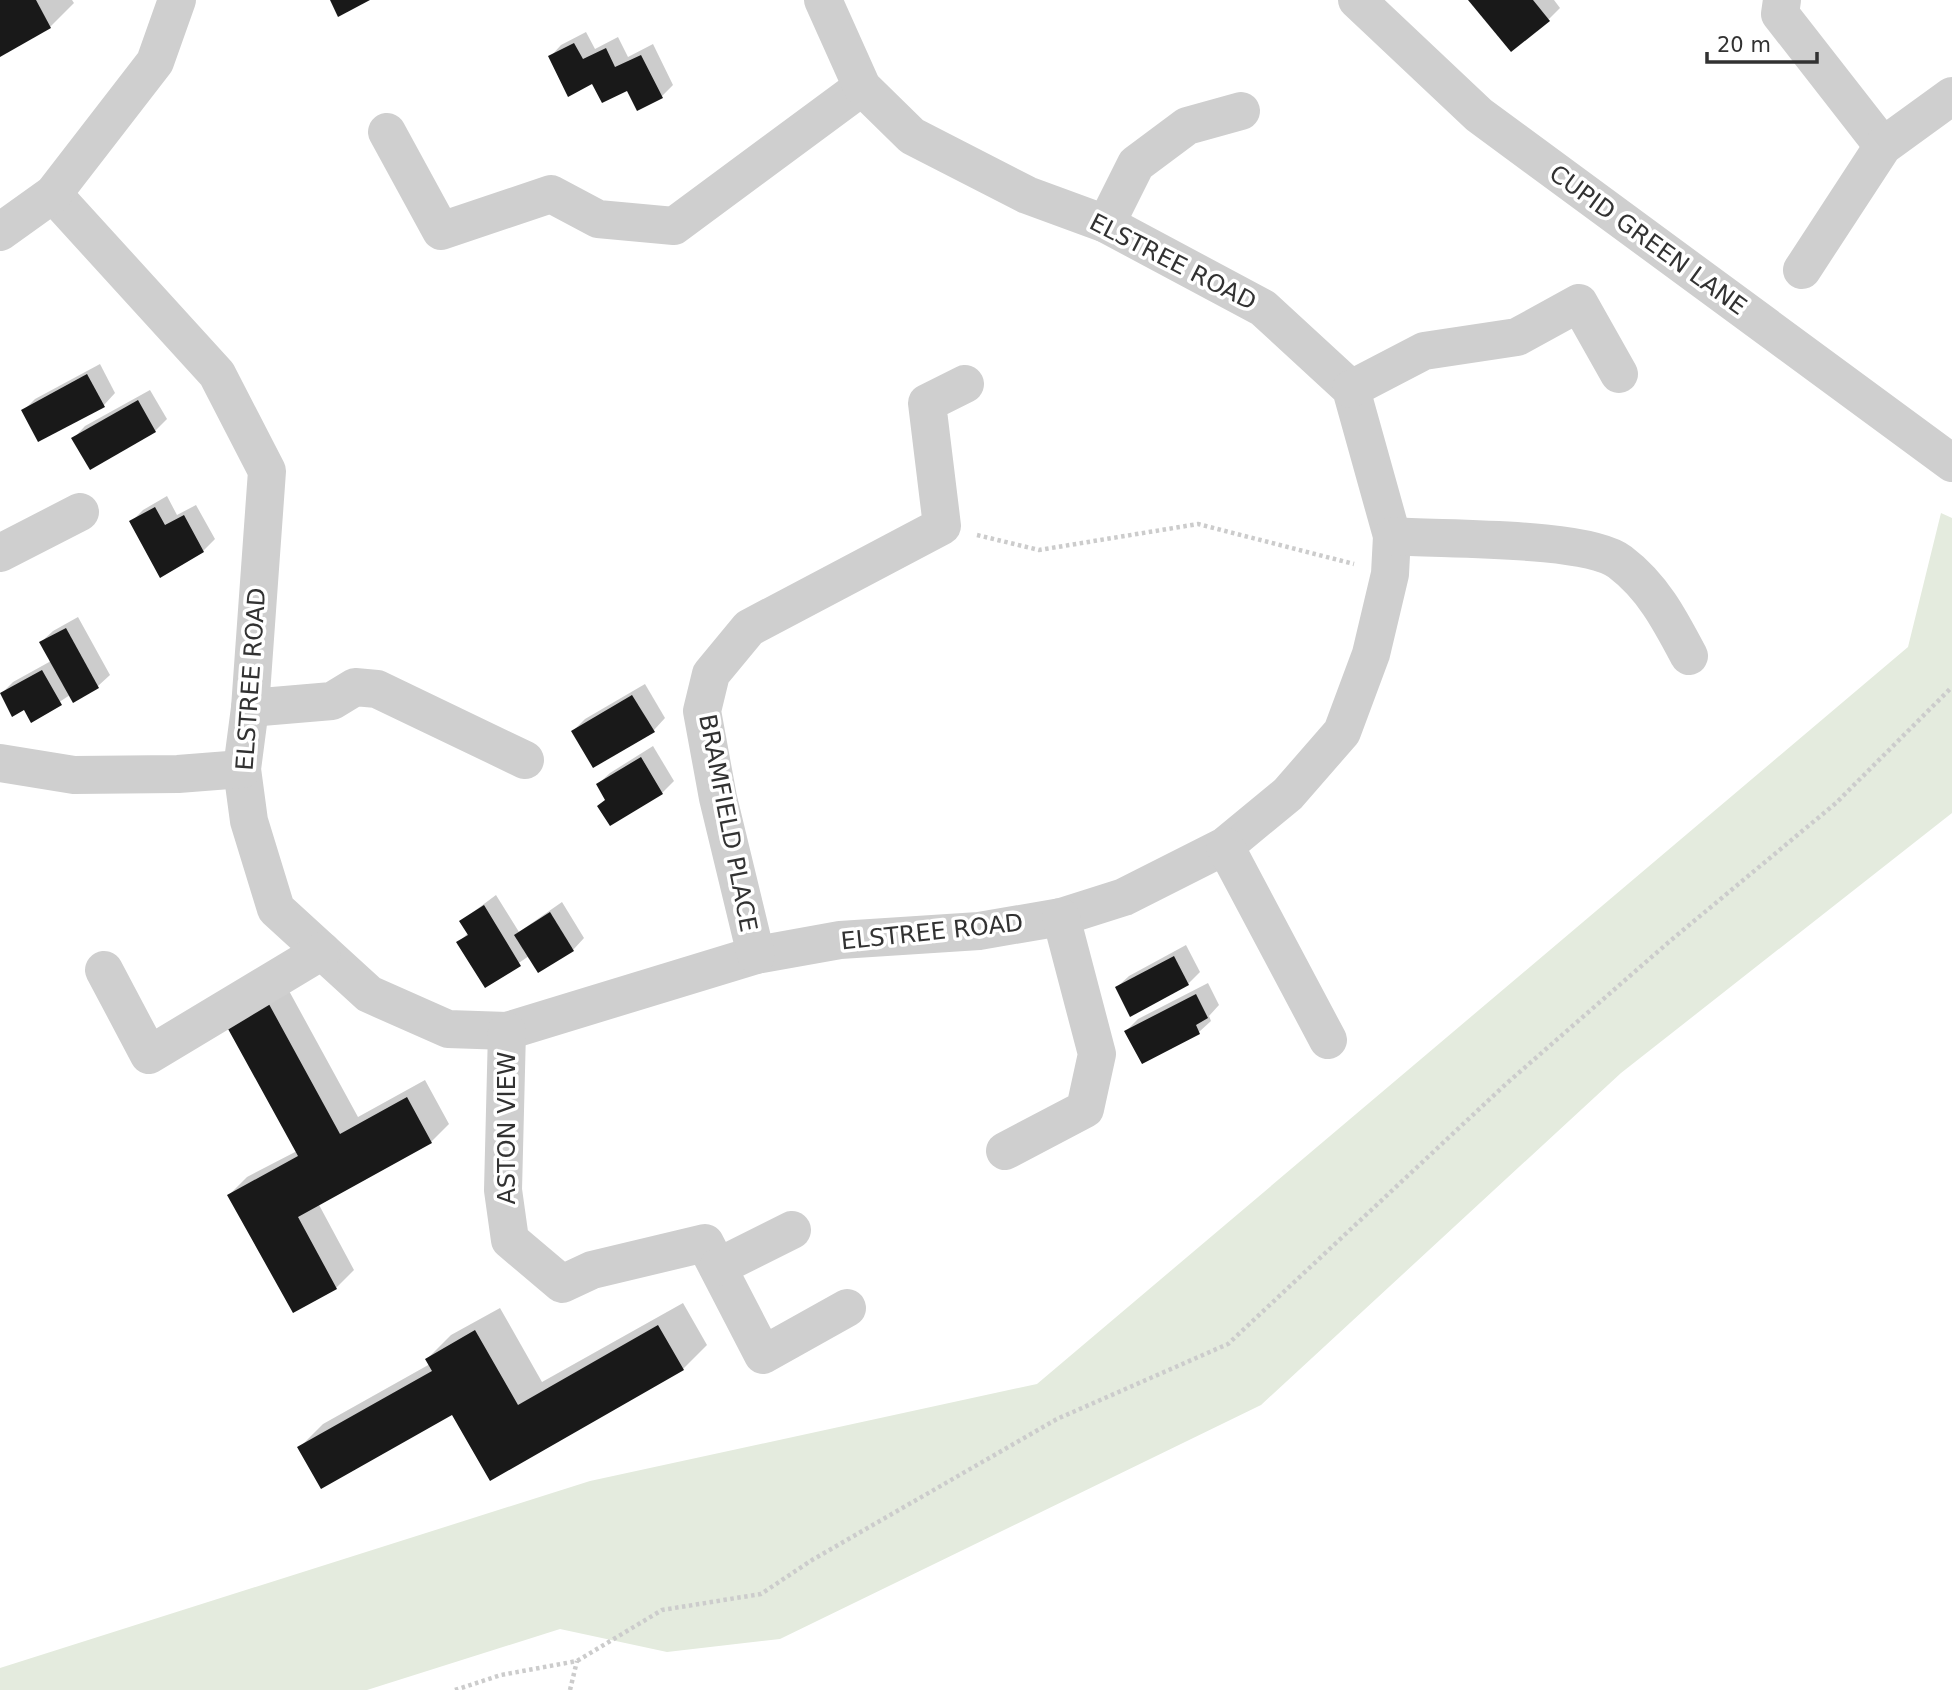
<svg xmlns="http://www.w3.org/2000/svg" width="1952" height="1690" font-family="'DejaVu Sans',sans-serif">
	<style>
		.green { fill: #e4ebde }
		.shadow { fill: #0003 }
		.building { fill: #191919 }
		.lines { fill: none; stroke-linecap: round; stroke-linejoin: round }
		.path { stroke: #ccc; stroke-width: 4.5; stroke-dasharray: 3.5 3.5; stroke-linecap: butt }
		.minor { stroke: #cfcfcf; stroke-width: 38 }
		.labels { text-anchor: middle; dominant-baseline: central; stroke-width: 7; stroke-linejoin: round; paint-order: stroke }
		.street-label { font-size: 24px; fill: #323232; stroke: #fff }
	</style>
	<rect width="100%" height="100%" fill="#fff"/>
	<polygon class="green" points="1941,513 1952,518 1952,813 1621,1073 1261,1405 780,1639 667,1652 560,1629 367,1690 0,1690 0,1668 590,1481 1037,1384 1908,647"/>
	<g class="shadow">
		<polygon points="0,0 72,0 74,3 50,27 0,55"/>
		<polygon points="1470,0 1554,0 1560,8 1549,19"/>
		<polygon points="586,32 595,49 618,37 628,57 653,44 673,85 662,96 593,82 550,57 561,45"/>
		<polygon points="100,364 115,393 104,405 23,411 35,399"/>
		<polygon points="150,390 167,419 155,431 74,438 85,426"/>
		<polygon points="167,496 177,515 196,505 215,539 203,551 131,522 143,510"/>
		<polygon points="78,617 110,675 98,686 74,701 70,695 32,720 25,708 1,694 13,682 51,661 41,642 53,631"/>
		<polygon points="645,684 665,718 654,730 573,731 585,719"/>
		<polygon points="653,746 674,781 662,793 598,784 610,773"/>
		<polygon points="496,895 519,932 562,902 584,938 573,950 529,956 485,986 458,943 468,933 461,921"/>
		<polygon points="1186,945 1200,972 1188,984 1131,1014 1117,987 1129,976"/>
		<polygon points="282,978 358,1117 425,1080 449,1124 431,1142 318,1203 354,1270 336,1288 229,1195 247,1177 297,1151 224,1018"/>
		<polygon points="1208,983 1219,1005 1209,1016 1211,1021 1199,1032 1142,1062 1126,1031 1138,1019"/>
		<polygon points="683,1303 707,1345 683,1369 490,1479 453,1412 299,1448 323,1424 430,1364 427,1359 451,1335 500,1308 542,1382"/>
	</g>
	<g class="building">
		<polygon points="0,0 36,0 51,28 0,57"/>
		<polygon points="330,0 370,0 338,17"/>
		<polygon points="1468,0 1533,0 1550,21 1511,52"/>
		<polygon points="574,43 583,59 606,48 615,67 641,55 663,98 637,111 627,91 602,103 592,84 568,97 548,56"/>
		<polygon points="87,374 105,407 38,442 21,410"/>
		<polygon points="138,400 156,432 90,470 71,438"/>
		<polygon points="155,507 165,525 184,515 204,552 160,578 129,521"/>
		<polygon points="66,628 99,688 73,703 39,642"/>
		<polygon points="42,670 62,705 31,723 24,710 12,717 0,693"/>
		<polygon points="632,695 655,732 593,768 571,731"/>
		<polygon points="641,757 663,794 610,826 597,806 605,800 596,784"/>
		<polygon points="484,905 521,966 485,988 456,942 468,935 459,921"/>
		<polygon points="550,912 574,951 538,973 514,935"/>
		<polygon points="1174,956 1189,985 1130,1017 1115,987"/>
		<polygon points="1196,994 1208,1018 1196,1025 1200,1034 1142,1064 1124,1031"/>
		<polygon points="264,995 340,1134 407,1097 432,1143 298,1217 337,1289 293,1313 227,1195 298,1156 222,1018"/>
		<polygon points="658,1325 684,1370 490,1481 452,1415 321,1489 297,1447 432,1371 425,1359 475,1330 518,1405"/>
	</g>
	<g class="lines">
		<g class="path">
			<polyline points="977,535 1039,550 1198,524 1354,564"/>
			<polyline points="455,1690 501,1675 577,1661 662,1610 761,1594 812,1560 1057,1419 1228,1344 1507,1083 1670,941 1836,803 1952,687"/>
			<polyline points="570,1690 577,1661"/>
		</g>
		<g class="minor">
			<polyline points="1357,0 1479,115 1952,463"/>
			<polyline points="1782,0 1780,14 1883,146"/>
			<polyline points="387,132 441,231 551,194 598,219 674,226 862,87"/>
			<polyline points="53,194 217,374 267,471 250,708 242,769 249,821 276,909 369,994 448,1029 507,1031 756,955 840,940 979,931 1061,917 1124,897 1225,846 1288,794 1342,732 1371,654 1390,574 1392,536 1351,389 1263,308 1106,224 1027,195 912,136 862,87 823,0"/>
			<polyline points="1106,224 1136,164 1187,126 1241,111"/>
			<polyline points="0,232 53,194 155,62 177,0"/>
			<polyline points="1802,270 1883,146 1952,96"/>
			<polyline points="1351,389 1424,351 1517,337 1579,303 1619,374"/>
			<path d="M1392,536C1441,540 1586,536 1620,562C1653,587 1670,620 1689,656"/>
			<polyline points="0,553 80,512"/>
			<polyline points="250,708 332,701 355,687 377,689 525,760"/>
			<polyline points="0,763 74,775 178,774 242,769"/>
			<polyline points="1225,846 1328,1040"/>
			<polyline points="756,955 718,798 702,711 711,674 749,628 942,526 927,403 965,384"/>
			<polyline points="104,970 149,1055 322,951"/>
			<polyline points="507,1031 503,1190 510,1240 562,1284 592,1270 705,1243 763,1355 847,1308"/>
			<polyline points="1005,1151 1085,1109 1097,1054 1061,917"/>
			<polyline points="718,1267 792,1230"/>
		</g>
	</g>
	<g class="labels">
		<g class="street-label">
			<text transform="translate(1648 240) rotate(36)">CUPID GREEN LANE</text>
			<text transform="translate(1173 262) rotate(27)">ELSTREE ROAD</text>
			<text transform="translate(251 679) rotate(-86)">ELSTREE ROAD</text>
			<text transform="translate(728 823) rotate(79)">BRAMFIELD PLACE</text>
			<text transform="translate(932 932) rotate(-6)">ELSTREE ROAD</text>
			<text transform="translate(507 1128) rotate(-90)">ASTON VIEW</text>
		</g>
	</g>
	<path d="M1707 52v10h110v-10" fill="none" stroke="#323232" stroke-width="3.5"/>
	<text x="1717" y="52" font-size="21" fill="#323232" stroke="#ffffff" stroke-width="5" paint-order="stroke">20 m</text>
</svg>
